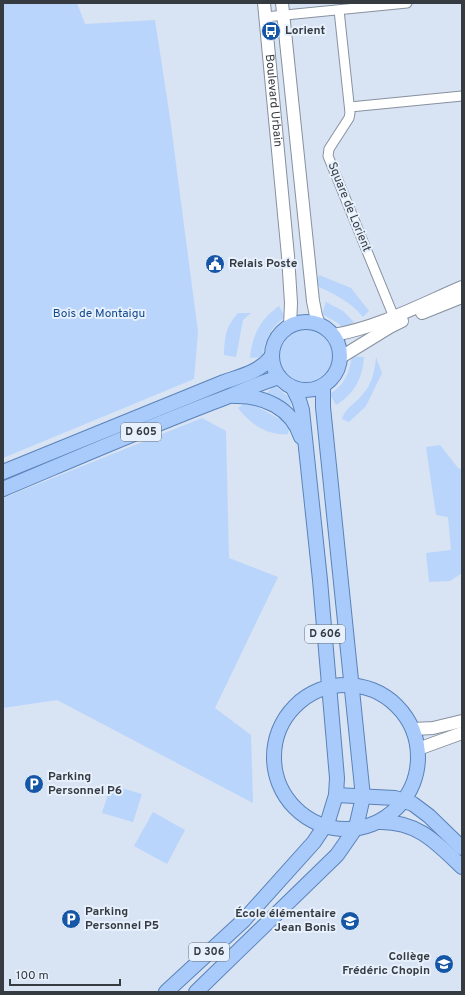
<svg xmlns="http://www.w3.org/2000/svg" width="465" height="995" font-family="Overpass,sans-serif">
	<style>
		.green { fill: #b9d5fb }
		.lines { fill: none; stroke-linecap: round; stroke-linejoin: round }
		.minor-casing { stroke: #87919f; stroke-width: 11 }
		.secondary-casing { stroke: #87919f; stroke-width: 14 }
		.primary-casing { stroke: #5a82b9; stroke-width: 16 }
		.minor { stroke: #fff; stroke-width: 9 }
		.secondary { stroke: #fff; stroke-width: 12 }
		.primary { stroke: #a8cbfb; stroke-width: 14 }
		.labels { text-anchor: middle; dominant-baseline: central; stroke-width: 4; stroke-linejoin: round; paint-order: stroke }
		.shield { fill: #e7f0fd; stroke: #6b7179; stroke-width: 1 }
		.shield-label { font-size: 11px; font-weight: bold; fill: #363b41 }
		.poi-label { font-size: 12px; font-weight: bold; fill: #363b41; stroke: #e7f0fd; text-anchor: start }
		.street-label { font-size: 12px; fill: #363b41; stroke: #e7f0fd }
		.park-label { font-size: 12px; fill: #10488d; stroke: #e7f0fd }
	</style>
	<rect width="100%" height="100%" fill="#d8e3f3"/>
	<g class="green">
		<polygon points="3,3 77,3 85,24 155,20 170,118 198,332 194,379 3,458"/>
		<path d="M319,275L351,288L369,311L363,317C350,301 334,294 315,285Z"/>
		<polygon points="326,302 343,311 354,322 343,329 338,323 322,314"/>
		<path d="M279,306L285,317C271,327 264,340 263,357L250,358C252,336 260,319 279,306Z"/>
		<path d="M238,313H251L243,320L236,357L224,355C225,336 225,328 238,313Z"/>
		<circle cx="308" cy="356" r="29"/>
		<path d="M352,356L364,357C363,378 354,394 336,405L330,394C345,384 349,374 352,356Z"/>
		<path d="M376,357L382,373L366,406L349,422L342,419C345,408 355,404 362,395C372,385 375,370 376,357Z"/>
		<polygon points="274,385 286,395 293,398 289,410 265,395"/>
		<path d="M250,399L256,406L290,425L288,434C267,436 250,424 238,408Z"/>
		<polygon points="202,418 226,431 229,558 278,577 215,708 251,735 253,803 57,700 3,708 3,498"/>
		<polygon points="440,445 458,468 462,470 462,573 450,581 429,582 426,553 451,550 448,517 436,515 426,447"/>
		<polygon points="111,785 142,794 133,822 102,813"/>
		<polygon points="153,812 185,830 167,864 134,846"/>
	</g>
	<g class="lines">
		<defs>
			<g id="minor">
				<polyline points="339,10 350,113 349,118 329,149 328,156 396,322"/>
				<polyline points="265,17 407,3"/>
				<polyline points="350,107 462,96"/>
			</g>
			<g id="secondary">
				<path id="s1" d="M264,3L288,256L291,303L290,326"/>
				<polyline points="282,3 313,301 316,316 319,324"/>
				<polyline points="422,313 462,297"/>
				<path d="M334,335C379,327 420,305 462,287"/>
				<polyline points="341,357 390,327 402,321"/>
				<polyline points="413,729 433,728 462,721"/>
				<polyline points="418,749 462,733"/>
			</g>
			<g id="primary">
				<circle cx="306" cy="356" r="34"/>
				<path d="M234,396C263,395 292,408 301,437"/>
				<path d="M3,472L224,382C241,376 260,372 272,356"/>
				<path d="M3,489C72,460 141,430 211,403C234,395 256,384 279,377"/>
				<circle cx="346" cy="757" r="72"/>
				<polyline points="336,795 395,798 413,804 429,816 462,848"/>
				<path d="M379,822C417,821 436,842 462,867"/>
				<polyline points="166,992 244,920 314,842 328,821 336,795 337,778 320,580 302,410 299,400 293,388"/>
				<polyline points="196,992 337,855 353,832 357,823 363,797 323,407 323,386"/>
			</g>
		</defs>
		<use href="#minor" class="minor-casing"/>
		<use href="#secondary" class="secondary-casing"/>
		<use href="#primary" class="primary-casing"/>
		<use href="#minor" class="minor"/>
		<use href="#secondary" class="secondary"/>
		<use href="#primary" class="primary"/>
	</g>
	<defs>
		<symbol id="bus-disc" viewBox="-11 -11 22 22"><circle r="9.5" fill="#1556a6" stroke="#e7f0fd"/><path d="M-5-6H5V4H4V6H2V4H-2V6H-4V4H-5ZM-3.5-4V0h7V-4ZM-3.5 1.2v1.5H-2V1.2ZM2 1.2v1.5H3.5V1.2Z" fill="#fff"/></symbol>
		<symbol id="civic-disc" viewBox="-11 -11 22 22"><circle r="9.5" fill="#1556a6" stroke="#e7f0fd"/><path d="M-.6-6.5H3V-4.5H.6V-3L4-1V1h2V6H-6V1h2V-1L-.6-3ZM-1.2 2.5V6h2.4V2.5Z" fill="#fff"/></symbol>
		<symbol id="parking-disc" viewBox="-11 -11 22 22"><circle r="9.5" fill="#1556a6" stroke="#e7f0fd"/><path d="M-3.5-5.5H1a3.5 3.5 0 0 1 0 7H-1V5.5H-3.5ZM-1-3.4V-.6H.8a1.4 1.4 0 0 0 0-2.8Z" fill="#fff"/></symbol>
		<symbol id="school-disc" viewBox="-11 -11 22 22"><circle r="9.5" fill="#1556a6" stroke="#e7f0fd"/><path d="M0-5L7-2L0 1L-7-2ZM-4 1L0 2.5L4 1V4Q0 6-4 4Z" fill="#fff"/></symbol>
	</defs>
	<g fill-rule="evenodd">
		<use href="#bus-disc" x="260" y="20" width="22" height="22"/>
		<use href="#civic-disc" x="204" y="253" width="22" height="22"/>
		<use href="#parking-disc" x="23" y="773" width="22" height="22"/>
		<use href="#parking-disc" x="60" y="908" width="22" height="22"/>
		<use href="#school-disc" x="339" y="910" width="22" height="22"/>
		<use href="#school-disc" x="433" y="953" width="22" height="22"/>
	</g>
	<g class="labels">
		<g class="shield">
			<rect x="121" y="423" width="40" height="18" rx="3"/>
			<rect x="305" y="625" width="40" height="18" rx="3"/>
			<rect x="189" y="943" width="40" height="18" rx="3"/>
		</g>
		<g class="shield-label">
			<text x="141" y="432">D 605</text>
			<text x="325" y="634">D 606</text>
			<text x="209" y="952">D 306</text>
		</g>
		<g class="poi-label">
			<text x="285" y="31">Lorient</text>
			<text x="229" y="264">Relais Poste</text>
			<text x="48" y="777">Parking<tspan x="48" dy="14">Personnel P6</tspan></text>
			<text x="85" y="912">Parking<tspan x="85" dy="14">Personnel P5</tspan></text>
			<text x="336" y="914" text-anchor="end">École élémentaire<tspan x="336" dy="14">Jean Bonis</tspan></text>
			<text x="430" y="957" text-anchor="end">Collège<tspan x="430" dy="14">Frédéric Chopin</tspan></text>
		</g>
		<g class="street-label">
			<text stroke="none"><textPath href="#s1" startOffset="98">Boulevard Urbain</textPath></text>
			<text transform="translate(349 207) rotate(68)">Square de Lorient</text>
		</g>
		<g class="park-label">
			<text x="99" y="314">Bois de Montaigu</text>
		</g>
	</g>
	<rect width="465" height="995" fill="none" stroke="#363b41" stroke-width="8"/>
	<path d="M10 979v6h110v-6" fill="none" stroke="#363b41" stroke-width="2"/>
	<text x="16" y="979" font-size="12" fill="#363b41" stroke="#e7f0fd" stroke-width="3" paint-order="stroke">100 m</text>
</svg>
